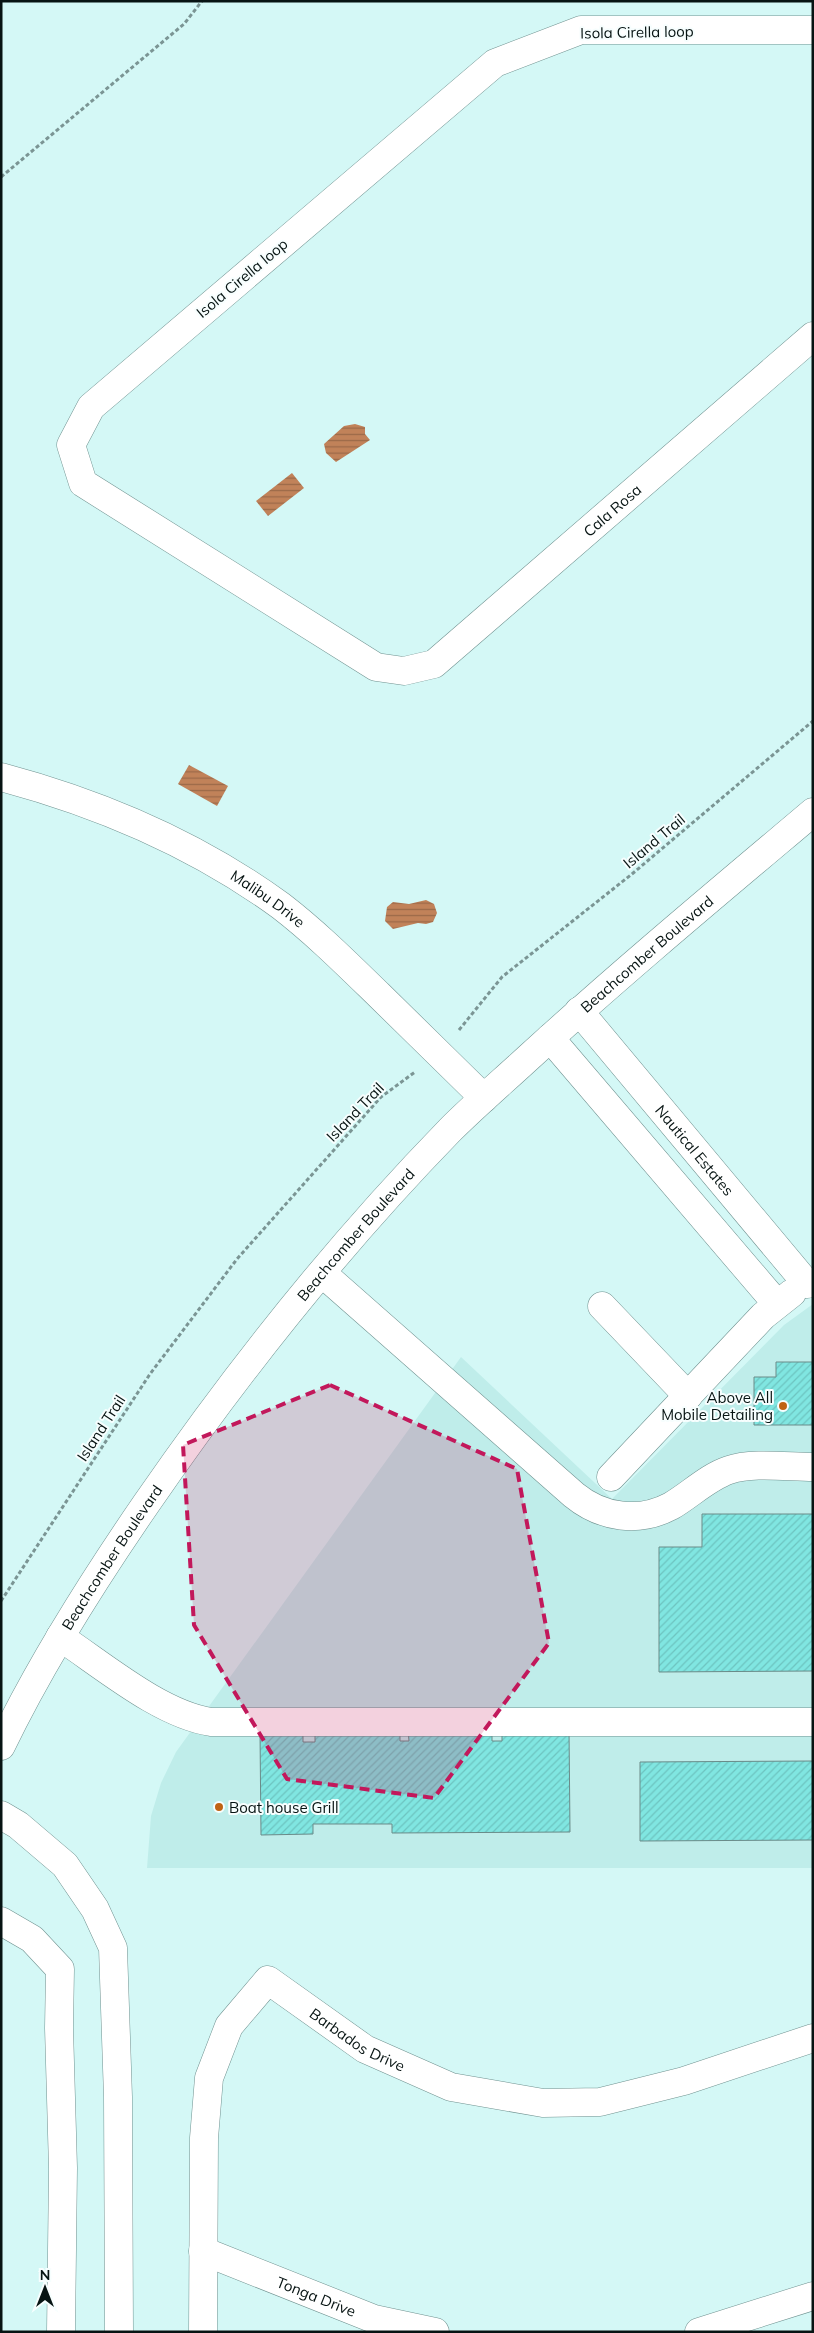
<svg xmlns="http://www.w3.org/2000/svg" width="814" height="2333" font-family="Mulish,sans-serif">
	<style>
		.built { fill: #bfedea }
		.water { fill: url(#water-rules) }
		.building { fill: url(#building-hatch); stroke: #6a8b89 }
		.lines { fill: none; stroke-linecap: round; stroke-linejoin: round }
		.minor-casing { stroke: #709290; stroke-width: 29 }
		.path { stroke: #7b9594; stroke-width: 3; stroke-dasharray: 4 2.5; stroke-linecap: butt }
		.minor { stroke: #fff; stroke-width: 28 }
		.marked { fill: #c2185b; fill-opacity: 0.2; stroke: #c2185b; stroke-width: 4; stroke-dasharray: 10 6; stroke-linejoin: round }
		.poi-dot { fill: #c06314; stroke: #f7fefe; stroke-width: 2 }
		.labels { text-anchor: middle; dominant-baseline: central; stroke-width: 4; stroke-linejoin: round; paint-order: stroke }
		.street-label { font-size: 15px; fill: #071413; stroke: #f7fefe }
		.poi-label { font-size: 15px; fill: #071413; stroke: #f7fefe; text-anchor: end }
	</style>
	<defs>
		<pattern id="water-rules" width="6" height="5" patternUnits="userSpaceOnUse" patternTransform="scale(1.25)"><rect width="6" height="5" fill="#c18259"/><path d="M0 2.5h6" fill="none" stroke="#9b6948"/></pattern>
		<pattern id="building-hatch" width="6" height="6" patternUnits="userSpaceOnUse" patternTransform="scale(1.25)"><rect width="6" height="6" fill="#80e6e1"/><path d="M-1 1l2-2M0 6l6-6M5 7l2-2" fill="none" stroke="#6dc4c0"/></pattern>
	</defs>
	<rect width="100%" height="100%" fill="#d4f8f6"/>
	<polygon class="built" points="813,1304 813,1868 147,1868 151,1816 161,1783 176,1752 461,1357 612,1499 784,1325"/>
	<g class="water">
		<polygon points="355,424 365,427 365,434 370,440 336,462 326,453 324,444 344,426"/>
		<polygon points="292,473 304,488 268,516 256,501"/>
		<polygon points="189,765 228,786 217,806 178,784"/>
		<polygon points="426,900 434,904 437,913 433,922 426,924 418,923 393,929 385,921 387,907 393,902 409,904"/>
	</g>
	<g class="building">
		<polygon points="776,1362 813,1362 813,1425 754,1425 754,1377 776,1377"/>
		<polygon points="702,1514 813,1514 813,1671 659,1672 659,1547 702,1547"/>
		<polygon points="315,1728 400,1728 400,1741 409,1741 408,1730 492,1730 492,1741 502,1741 502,1729 569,1729 570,1832 392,1833 392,1824 313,1824 313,1834 261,1835 260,1732 303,1732 303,1742 315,1742"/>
		<polygon points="813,1761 813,1840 640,1841 640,1762"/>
	</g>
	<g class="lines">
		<defs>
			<g id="minor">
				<path id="s1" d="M813,30H581L495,63L91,407L71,445L83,483L376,667L404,671L434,664L813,336"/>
				<path id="s2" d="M1,777C102,804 196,844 281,906C316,933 347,964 379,995C414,1029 449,1064 484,1098"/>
				<path id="s3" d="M579,1011L807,1284"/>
				<polyline points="550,1038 777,1304"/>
				<path d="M322,1273L574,1495C602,1518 639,1523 671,1506C690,1495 708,1477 729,1470C752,1462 788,1467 813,1467"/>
				<polyline points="602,1306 688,1396"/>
				<polyline points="611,1477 763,1316 792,1293"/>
				<path d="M60,1637C104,1666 160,1714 211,1722H813"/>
				<path id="s4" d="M1,1746C42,1661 93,1581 146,1504C237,1372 338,1245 450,1130C475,1105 502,1082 528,1058C621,973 717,893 813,812"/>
				<polyline points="1,1815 18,1825 65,1865 95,1909 113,1948 118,2097 119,2332"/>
				<polyline points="1,1921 32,1939 60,1969 59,2028 63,2168 61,2332"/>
				<path id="s5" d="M203,2251L374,2319L435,2332"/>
				<path id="s6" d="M203,2332L204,2138L209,2078L229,2026L268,1980L365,2049L451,2087L543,2103L600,2102L684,2081L813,2038"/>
				<polyline points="699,2332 813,2296"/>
			</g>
		</defs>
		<use href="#minor" class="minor-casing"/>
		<g class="path">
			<polyline points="1,177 184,24 202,1"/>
			<polyline points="459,1030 502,977 632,874 813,721"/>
			<polyline points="1,1601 150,1374 237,1259 381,1097 415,1072"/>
		</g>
		<use href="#minor" class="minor"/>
	</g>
	<path class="marked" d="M330,1385L517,1469L549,1643L434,1798L287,1779L194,1625L183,1445Z"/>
	<g class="poi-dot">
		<circle cx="783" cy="1406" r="5"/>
		<circle cx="219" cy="1807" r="5"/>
	</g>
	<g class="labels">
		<g class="street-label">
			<text transform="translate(637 32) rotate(-1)">Isola Cirella loop</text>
			<text transform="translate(242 278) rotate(-40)">Isola Cirella loop</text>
			<text stroke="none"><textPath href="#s1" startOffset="1578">Cala Rosa</textPath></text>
			<text transform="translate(654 841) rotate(-40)">Island Trail</text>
			<text stroke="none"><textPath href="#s2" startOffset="295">Malibu Drive</textPath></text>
			<text stroke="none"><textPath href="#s4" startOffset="1029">Beachcomber Boulevard</textPath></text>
			<text transform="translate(355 1112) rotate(-46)">Island Trail</text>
			<text stroke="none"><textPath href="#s3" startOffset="181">Nautical Estates</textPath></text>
			<text stroke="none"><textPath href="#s4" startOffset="624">Beachcomber Boulevard</textPath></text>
			<text transform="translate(101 1428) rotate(-57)">Island Trail</text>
			<text stroke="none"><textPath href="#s4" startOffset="219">Beachcomber Boulevard</textPath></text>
			<text stroke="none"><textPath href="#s6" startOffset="478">Barbados Drive</textPath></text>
			<text stroke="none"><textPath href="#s5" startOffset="122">Tonga Drive</textPath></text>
		</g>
		<g class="poi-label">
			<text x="773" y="1397">Above All<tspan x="773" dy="17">Mobile Detailing</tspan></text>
			<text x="229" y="1807" text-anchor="start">Boat house Grill</text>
		</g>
	</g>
	<rect width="814" height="2333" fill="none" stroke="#071413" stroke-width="5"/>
	<g transform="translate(45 2288)" stroke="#f7fefe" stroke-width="4" paint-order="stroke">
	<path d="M0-4L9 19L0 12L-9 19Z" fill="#071413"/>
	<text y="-8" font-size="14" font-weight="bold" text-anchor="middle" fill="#071413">N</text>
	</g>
</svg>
